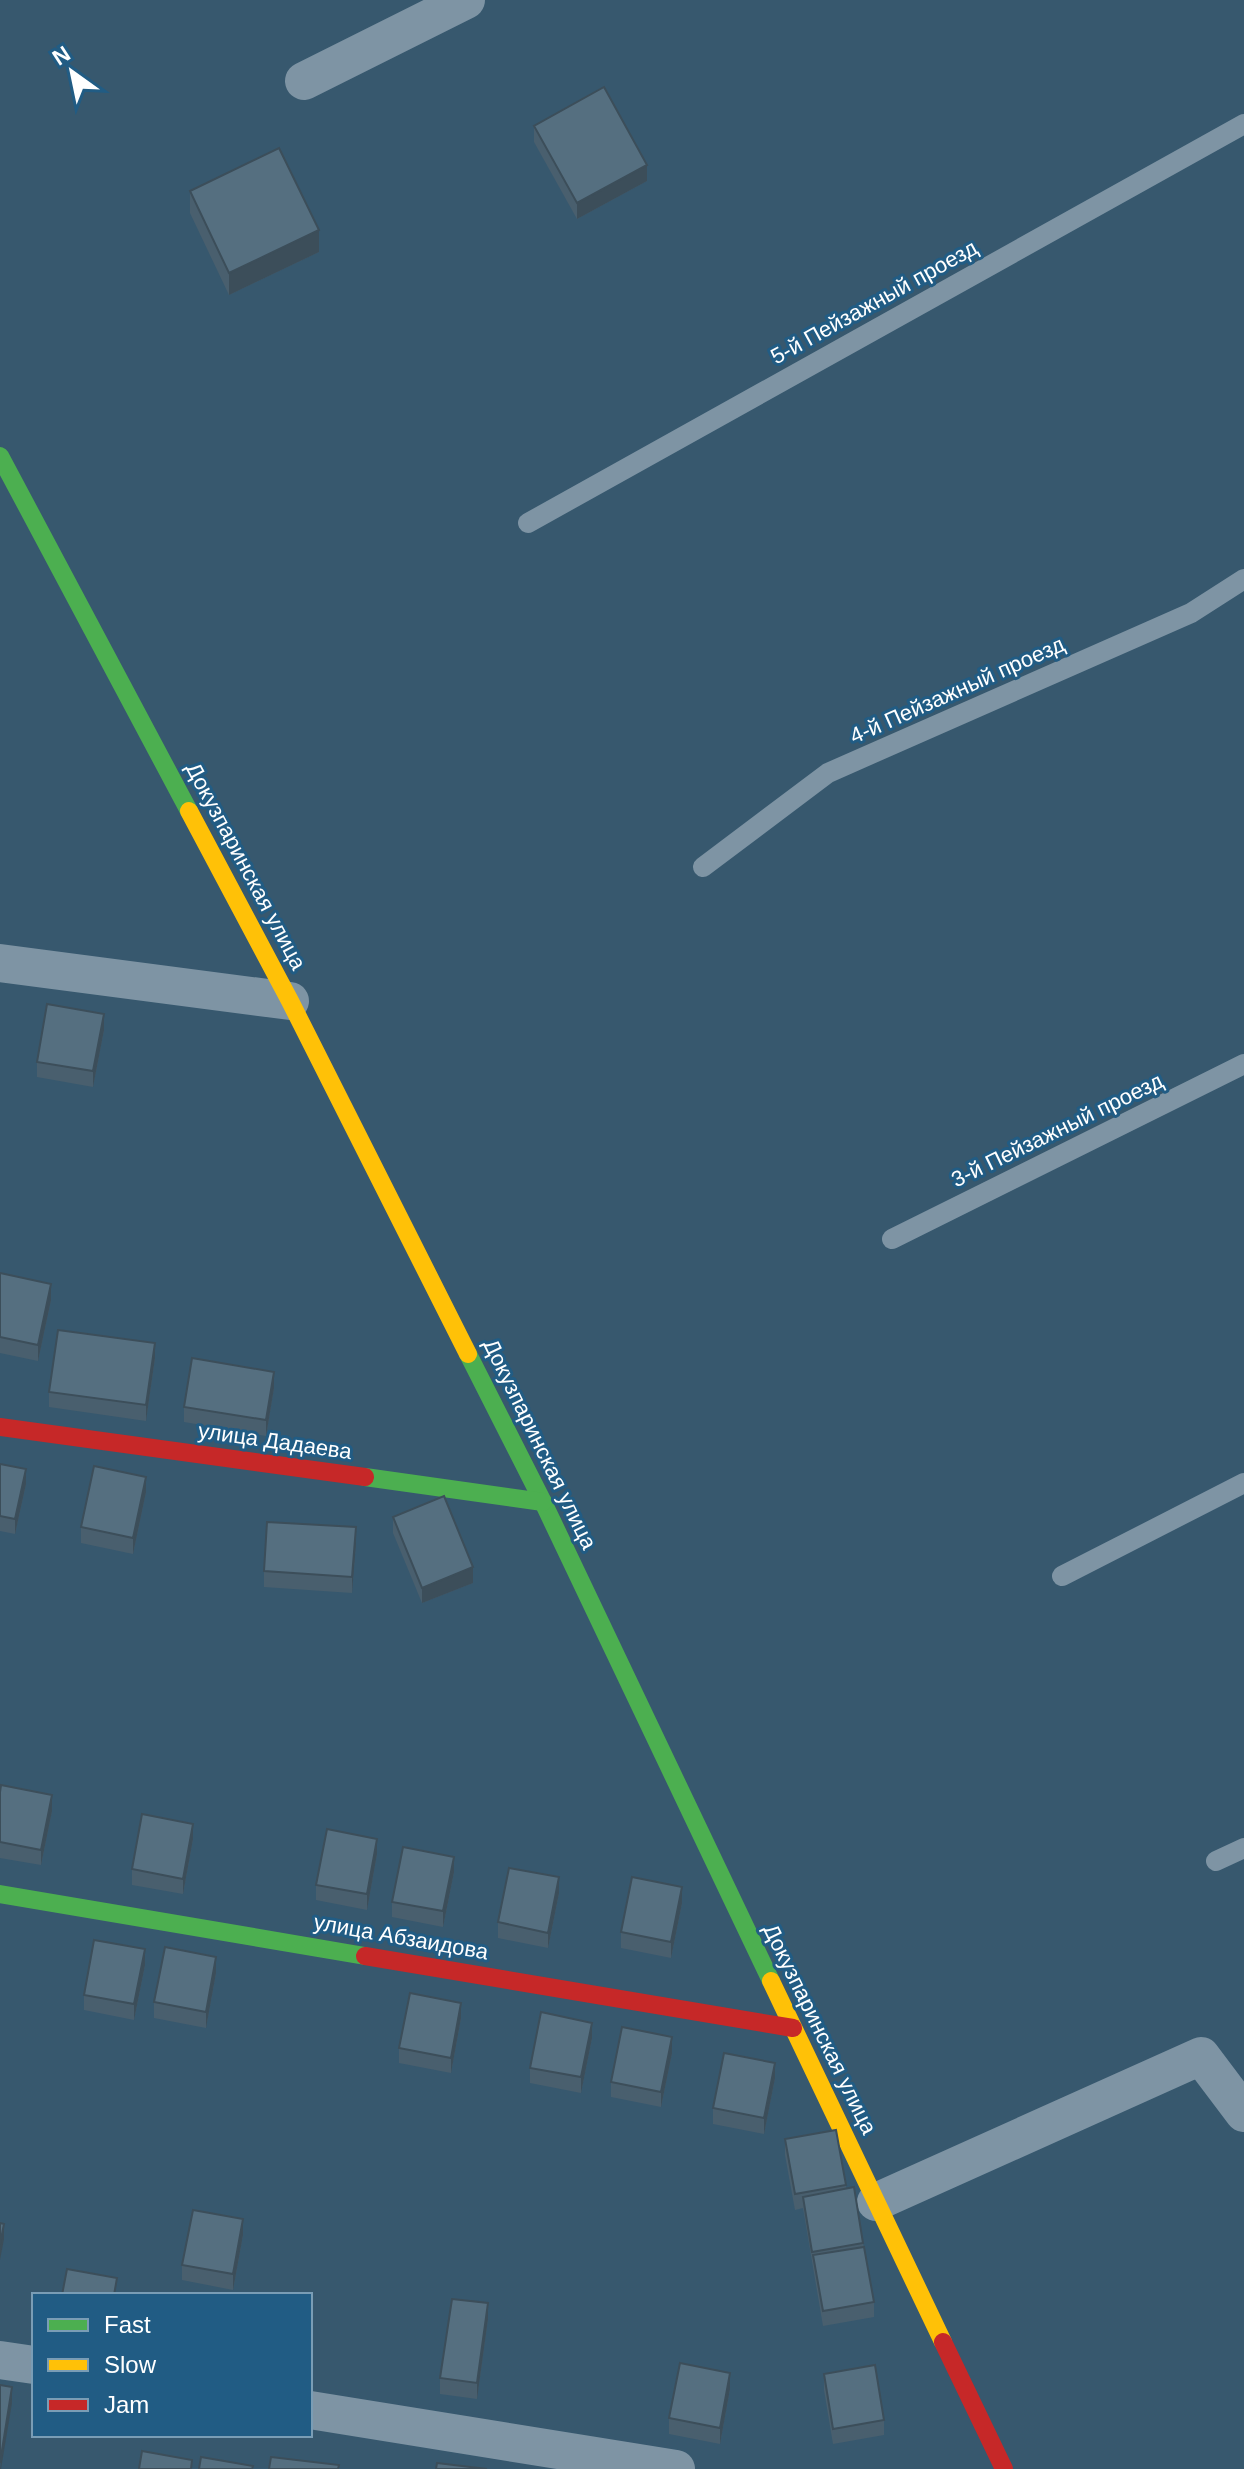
<svg xmlns="http://www.w3.org/2000/svg" width="1244" height="2469" font-family="Helvetica,sans-serif">
	<style>
		.lines { fill: none; stroke-linecap: round; stroke-linejoin: round }
		.lane { stroke: #7e94a4; stroke-width: 20 }
		.street { stroke: #7e94a4; stroke-width: 38 }
		.fast { stroke: #4caf50; stroke-width: 18 }
		.slow { stroke: #ffc107; stroke-width: 18 }
		.jam { stroke: #c62828; stroke-width: 18 }
		.wall { fill: #495f6e }
		.shaded-wall { fill: #3c4e5a }
		.building { fill: #556f80; stroke: #3c4e5a; stroke-width: 2 }
		.labels { text-anchor: middle; dominant-baseline: central; stroke-width: 6; stroke-linejoin: round; paint-order: stroke }
		.street-label { font-size: 22px; fill: #fff; stroke: #215c84 }
	</style>
	<rect width="100%" height="100%" fill="#37586e"/>
	<g class="lines">
		<g class="lane">
			<polyline points="528,523 1244,124"/>
			<polyline points="703,867 828,773 1191,613 1244,579"/>
			<polyline points="892,1239 1244,1064"/>
			<polyline points="1062,1576 1244,1483"/>
			<polyline points="1216,1861 1244,1848"/>
		</g>
		<g class="street">
			<polyline points="304,81 466,0"/>
			<polyline points="0,963 290,1001"/>
			<polyline points="876,2202 1201,2056 1244,2113"/>
			<polyline points="0,2360 34,2365"/>
			<polyline points="310,2410 676,2469"/>
		</g>
		<g class="fast">
			<polyline points="0,456 189,811"/>
			<polyline points="468,1354 543,1502 771,1981"/>
			<polyline points="365,1477 543,1502"/>
			<polyline points="0,1894 365,1956"/>
		</g>
		<g class="slow">
			<polyline points="189,811 290,1001 468,1354"/>
			<polyline points="771,1981 943,2342"/>
		</g>
		<g class="jam">
			<polyline points="0,1427 365,1477"/>
			<polyline points="365,1956 793,2028"/>
			<polyline points="943,2342 1004,2469"/>
		</g>
	</g>
	<g class="wall">
		<polygon points="534,126 647,181 577,219 534,142"/>
		<polygon points="190,191 319,252 229,295 190,213"/>
		<polygon points="104,1030 93,1087 37,1077 37,1062"/>
		<polygon points="0,1273 51,1300 38,1361 0,1353"/>
		<polygon points="155,1358 146,1421 49,1407 49,1392"/>
		<polygon points="274,1388 266,1436 184,1422 184,1407"/>
		<polygon points="0,1464 26,1484 15,1534 0,1531"/>
		<polygon points="146,1492 133,1554 81,1543 81,1527"/>
		<polygon points="393,1517 473,1583 422,1603 393,1533"/>
		<polygon points="356,1543 352,1593 264,1587 264,1571"/>
		<polygon points="0,1792 52,1811 41,1865 0,1858"/>
		<polygon points="193,1839 183,1894 132,1885 132,1869"/>
		<polygon points="377,1854 367,1910 316,1900 316,1885"/>
		<polygon points="454,1872 443,1927 392,1917 392,1902"/>
		<polygon points="559,1893 548,1948 498,1938 498,1922"/>
		<polygon points="682,1903 671,1958 621,1948 621,1932"/>
		<polygon points="145,1965 134,2020 84,2010 84,1995"/>
		<polygon points="216,1973 206,2028 154,2018 154,2002"/>
		<polygon points="461,2018 451,2073 399,2063 399,2048"/>
		<polygon points="592,2038 581,2093 530,2083 530,2068"/>
		<polygon points="672,2053 661,2107 611,2097 611,2082"/>
		<polygon points="775,2078 764,2134 713,2124 713,2108"/>
		<polygon points="785,2139 846,2185 846,2189 863,2243 874,2302 874,2317 823,2326 803,2208 795,2210 785,2155"/>
		<polygon points="243,2235 233,2290 182,2280 182,2265"/>
		<polygon points="488,2319 477,2399 440,2394 440,2378"/>
		<polygon points="824,2374 884,2420 884,2435 833,2444 824,2390"/>
		<polygon points="730,2389 720,2444 669,2434 669,2418"/>
	</g>
	<g class="shaded-wall">
		<polygon points="647,165 647,181 577,219 577,203"/>
		<polygon points="319,230 319,252 229,295 229,273"/>
		<polygon points="104,1014 104,1030 93,1087 93,1071"/>
		<polygon points="51,1284 51,1300 38,1361 38,1345"/>
		<polygon points="155,1343 155,1358 146,1421 146,1405"/>
		<polygon points="274,1372 274,1388 266,1436 266,1420"/>
		<polygon points="26,1469 26,1484 15,1534 15,1519"/>
		<polygon points="146,1477 146,1492 133,1554 133,1538"/>
		<polygon points="356,1527 356,1543 352,1593 352,1577"/>
		<polygon points="473,1567 473,1583 422,1603 422,1588"/>
		<polygon points="52,1795 52,1811 41,1865 41,1850"/>
		<polygon points="193,1824 193,1839 183,1894 183,1879"/>
		<polygon points="377,1839 377,1854 367,1910 367,1894"/>
		<polygon points="454,1857 454,1872 443,1927 443,1911"/>
		<polygon points="559,1877 559,1893 548,1948 548,1933"/>
		<polygon points="682,1887 682,1903 671,1958 671,1942"/>
		<polygon points="145,1949 145,1965 134,2020 134,2004"/>
		<polygon points="216,1957 216,1973 206,2028 206,2012"/>
		<polygon points="461,2003 461,2018 451,2073 451,2058"/>
		<polygon points="592,2023 592,2038 581,2093 581,2077"/>
		<polygon points="672,2037 672,2053 661,2107 661,2092"/>
		<polygon points="775,2063 775,2078 764,2134 764,2118"/>
		<polygon points="243,2219 243,2235 233,2290 233,2274"/>
		<polygon points="4,2224 4,2239 0,2260 0,2244"/>
		<polygon points="488,2303 488,2319 477,2399 477,2383"/>
		<polygon points="730,2373 730,2389 720,2444 720,2428"/>
		<polygon points="12,2387 12,2403 1,2469 0,2469"/>
	</g>
	<g class="building">
		<polygon points="604,87 647,165 577,203 534,126"/>
		<polygon points="279,148 319,230 229,273 190,191"/>
		<polygon points="47,1004 104,1014 93,1071 37,1062"/>
		<polygon points="0,1273 51,1284 38,1345 0,1337"/>
		<polygon points="58,1330 155,1343 146,1405 49,1392"/>
		<polygon points="192,1358 274,1372 266,1420 184,1407"/>
		<polygon points="0,1464 26,1469 15,1519 0,1516"/>
		<polygon points="94,1466 146,1477 133,1538 81,1527"/>
		<polygon points="444,1496 473,1567 422,1588 393,1517"/>
		<polygon points="267,1522 356,1527 352,1577 264,1571"/>
		<polygon points="1,1785 52,1795 41,1850 0,1842 0,1792"/>
		<polygon points="142,1814 193,1824 183,1879 132,1869"/>
		<polygon points="327,1829 377,1839 367,1894 316,1885"/>
		<polygon points="403,1847 454,1857 443,1911 392,1902"/>
		<polygon points="509,1868 559,1877 548,1933 498,1922"/>
		<polygon points="632,1877 682,1887 671,1942 621,1932"/>
		<polygon points="94,1940 145,1949 134,2004 84,1995"/>
		<polygon points="165,1947 216,1957 206,2012 154,2002"/>
		<polygon points="410,1993 461,2003 451,2058 399,2048"/>
		<polygon points="541,2012 592,2023 581,2077 530,2068"/>
		<polygon points="622,2027 672,2037 661,2092 611,2082"/>
		<polygon points="724,2053 775,2063 764,2118 713,2108"/>
		<polygon points="836,2130 846,2185 795,2194 785,2139"/>
		<polygon points="854,2187 863,2243 812,2252 803,2197"/>
		<polygon points="193,2210 243,2219 233,2274 182,2265"/>
		<polygon points="0,2223 4,2224 0,2244"/>
		<polygon points="864,2247 874,2302 823,2311 813,2255"/>
		<polygon points="67,2269 117,2278 114,2295 62,2295"/>
		<polygon points="452,2299 488,2303 477,2383 440,2378"/>
		<polygon points="680,2363 730,2373 720,2428 669,2418"/>
		<polygon points="875,2365 884,2420 833,2429 824,2374"/>
		<polygon points="0,2385 12,2387 0,2463"/>
		<polygon points="142,2451 192,2460 191,2469 139,2469"/>
		<polygon points="201,2457 253,2466 252,2469 199,2469"/>
		<polygon points="271,2457 339,2465 338,2469 269,2469"/>
		<polygon points="437,2463 487,2469 436,2469"/>
	</g>
	<g class="labels">
		<g class="street-label">
			<text transform="translate(874 302) rotate(-29)">5-й Пейзажный проезд</text>
			<text transform="translate(957 690) rotate(-24)">4-й Пейзажный проезд</text>
			<text transform="translate(246 866) rotate(62)">Докузпаринская улица</text>
			<text transform="translate(1057 1130) rotate(-26)">3-й Пейзажный проезд</text>
			<text transform="translate(275 1441) rotate(8)">улица Дадаева</text>
			<text transform="translate(540 1444) rotate(64)">Докузпаринская улица</text>
			<text transform="translate(401 1937) rotate(10)">улица Абзаидова</text>
			<text transform="translate(820 2029) rotate(64)">Докузпаринская улица</text>
		</g>
	</g>
	<rect x="32" y="2293" width="280" height="144" fill="#215c84" stroke="#7a9db5" stroke-width="2"/>
	<rect x="48" y="2319" width="40" height="12" fill="#4caf50" stroke="#7a9db5" stroke-width="2"/>
	<text x="104" y="2333" font-size="24" fill="#ffffff">Fast</text>
	<rect x="48" y="2359" width="40" height="12" fill="#ffc107" stroke="#7a9db5" stroke-width="2"/>
	<text x="104" y="2373" font-size="24" fill="#ffffff">Slow</text>
	<rect x="48" y="2399" width="40" height="12" fill="#c62828" stroke="#7a9db5" stroke-width="2"/>
	<text x="104" y="2413" font-size="24" fill="#ffffff">Jam</text>
	<g transform="translate(72 72) rotate(327)" stroke="#215c84" stroke-width="6" paint-order="stroke">
	<path d="M0-6L14 30L0 20L-14 30Z" fill="#ffffff"/>
	<text y="-12" font-size="22" font-weight="bold" text-anchor="middle" fill="#ffffff">N</text>
	</g>
</svg>
